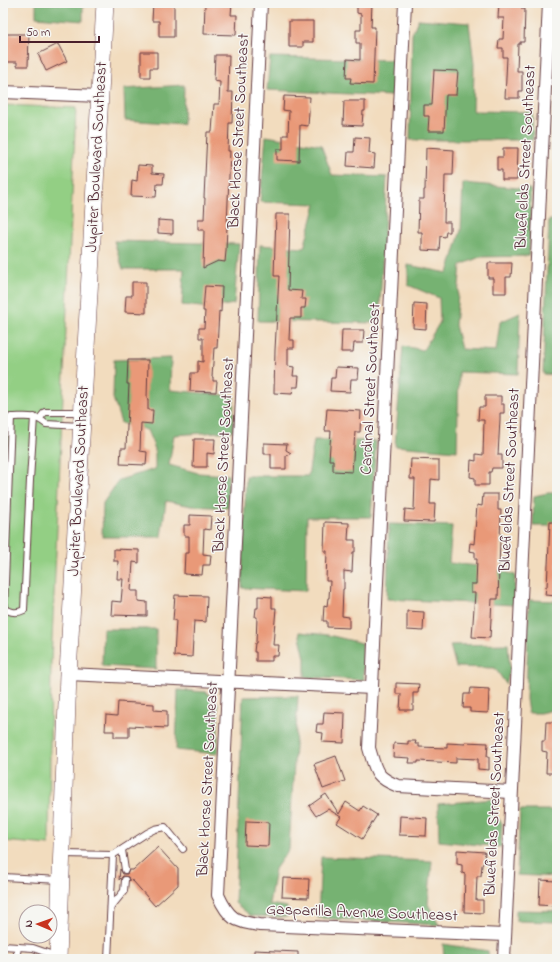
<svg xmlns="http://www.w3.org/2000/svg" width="560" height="962" font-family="'Indie Flower',sans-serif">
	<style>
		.green { fill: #93cf84; stroke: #6e7758 }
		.forest { fill: #76b272; stroke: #60684e }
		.building { fill: #e99978 }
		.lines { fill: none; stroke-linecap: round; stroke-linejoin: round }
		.lane-casing { stroke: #633b41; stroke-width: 8 }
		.street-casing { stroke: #633b41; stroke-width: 14 }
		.secondary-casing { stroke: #633b41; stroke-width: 18 }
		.lane { stroke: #fff; stroke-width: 6 }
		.street { stroke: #fff; stroke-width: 12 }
		.secondary { stroke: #fff; stroke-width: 17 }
		.labels { text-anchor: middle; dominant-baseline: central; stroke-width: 3; stroke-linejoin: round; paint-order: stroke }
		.street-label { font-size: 16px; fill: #4a1f2b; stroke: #f6f6f2 }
	</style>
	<rect width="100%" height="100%" fill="#f6f6f2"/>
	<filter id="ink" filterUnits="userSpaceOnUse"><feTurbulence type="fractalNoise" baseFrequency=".025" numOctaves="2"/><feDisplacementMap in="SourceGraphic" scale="8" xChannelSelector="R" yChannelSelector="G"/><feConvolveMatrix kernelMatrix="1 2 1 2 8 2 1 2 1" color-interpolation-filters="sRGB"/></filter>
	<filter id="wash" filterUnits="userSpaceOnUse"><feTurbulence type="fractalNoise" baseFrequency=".012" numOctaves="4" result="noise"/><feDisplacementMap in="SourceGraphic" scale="16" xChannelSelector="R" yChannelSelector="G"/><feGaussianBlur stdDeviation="0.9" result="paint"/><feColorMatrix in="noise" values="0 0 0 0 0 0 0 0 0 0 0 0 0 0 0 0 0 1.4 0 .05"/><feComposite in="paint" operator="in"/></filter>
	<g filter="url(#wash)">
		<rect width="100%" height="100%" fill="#f2dcbe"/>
		<polygon class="green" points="3,105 76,108 51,662 49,845 3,841"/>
		<g class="forest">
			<polygon points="36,3 83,3 83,21 36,17"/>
			<polygon points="418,19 469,23 474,64 473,111 532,112 533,140 410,140 412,34"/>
			<polygon points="270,57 396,60 392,96 267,90"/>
			<polygon points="184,85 183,124 125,120 124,89"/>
			<polygon points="266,136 321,145 332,175 387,177 379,323 258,321 260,245 304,248 316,204 260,202"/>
			<polygon points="463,183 530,189 531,219 529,256 480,257 461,265 455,325 461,349 496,351 500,322 520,313 518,374 459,372 457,451 395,446 403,346 423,350 440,322 439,298 408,285 408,265 448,273 461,230"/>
			<polygon points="549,220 557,220 557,375 543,374"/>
			<polygon points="114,241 239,244 234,304 210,308 182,305 184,269 123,269"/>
			<polygon points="171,358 170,390 234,396 233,431 174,435 169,465 198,473 228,475 228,508 192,506 166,501 161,537 102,537 103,503 119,480 155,469 155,449 147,430 121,423 113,398 114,360"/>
			<polygon points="314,440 376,441 371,517 307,517 306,591 242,588 246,476 308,476"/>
			<polygon points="548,493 557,493 557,526 533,526 534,496"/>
			<polygon points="389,524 452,526 449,563 489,567 515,575 514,605 387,599"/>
			<polygon points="529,600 557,601 557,709 540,713 528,713 526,699"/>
			<polygon points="103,629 156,629 156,669 102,666"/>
			<polygon points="299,632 328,635 362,643 364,680 305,677 305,658"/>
			<polygon points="508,644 510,670 506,684 495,668 456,667 450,645"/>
			<polygon points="178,690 206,692 218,703 218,754 176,750"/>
			<polygon points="298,696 289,849 275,869 269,904 287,907 287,917 251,916 235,903 243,697"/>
			<polygon points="495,799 495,815 502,823 501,847 439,841 438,804"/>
			<polygon points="520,810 557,810 557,877 517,875"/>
			<polygon points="321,857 432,861 428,904 439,925 318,918"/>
			<polygon points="516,910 557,911 557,922 516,921"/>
			<polygon points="443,944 488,951 489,959 444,959"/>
		</g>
		<g id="blocks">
			<g class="building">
				<polygon points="153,3 174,3 174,37 159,37 159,21 152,21"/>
				<polygon points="205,3 232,3 231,15 237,15 236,35 204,34"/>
				<polygon points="357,3 372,3 371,27 375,27 373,84 350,83 351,78 346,78 347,59 360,60 360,43 356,43 356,30 361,30 361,14 357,13"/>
				<polygon points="499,3 522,3 522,9 525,9 524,42 520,42 520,44 518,44 517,71 522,71 522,91 519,91 519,98 505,98 507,57 503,57 503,48 498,48 499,39 503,39 504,18 498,18"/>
				<polygon points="289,21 313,21 313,42 303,42 303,47 289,47"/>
				<polygon points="5,34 29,34 28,66 17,66 17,62 3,62 3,38 5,38"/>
				<polygon points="58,44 67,61 46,71 38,54"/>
				<polygon points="141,52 157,52 157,68 150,68 150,77 141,77"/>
				<polygon points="215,55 229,55 228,92 233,92 232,123 229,123 228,151 230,151 226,251 225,262 218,261 203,268 204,230 198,230 198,219 204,219 205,198 204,198 207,132 212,132 214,104 219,104 220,82 214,81"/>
				<polygon points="434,70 458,71 456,95 446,95 444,131 428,131 429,116 424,116 424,105 432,105"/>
				<polygon points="284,96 310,97 308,126 300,125 299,161 277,160 277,149 283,149 283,135 288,135 289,111 283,110"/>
				<polygon points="344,101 365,101 365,111 363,111 362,126 343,125"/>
				<polygon points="355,137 370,138 369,153 375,154 374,168 347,166 348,152 354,152"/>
				<polygon points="426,148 454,150 453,175 445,175 444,222 450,222 450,232 446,232 445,237 440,236 439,251 422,250 422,232 418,232 419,199 424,199 424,190 425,190"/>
				<polygon points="503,148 518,148 517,180 502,180 502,170 497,170 497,157 503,157"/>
				<polygon points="138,165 152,166 152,173 164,174 163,184 157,184 156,197 131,196 132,180 137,181"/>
				<polygon points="276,214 290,214 288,290 302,291 301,299 306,299 305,308 301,308 301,318 290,318 289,340 294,340 294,348 288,348 288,366 294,367 293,376 299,376 298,387 293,387 292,394 274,393 275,350 279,276 274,276"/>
				<polygon points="158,220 173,221 173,234 158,233"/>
				<polygon points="488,263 512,263 511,277 506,277 506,293 493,293 493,278 488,278"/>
				<polygon points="132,282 146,282 146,313 125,312 126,296 132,296"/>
				<polygon points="205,286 222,287 221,312 219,311 217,348 214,348 212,377 213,377 213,381 217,381 216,392 190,391 191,373 198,373 198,361 203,362 203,338 199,338 199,328 204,328 205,311 203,311"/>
				<polygon points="414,303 427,304 426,329 413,328"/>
				<polygon points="342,330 364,330 363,343 354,343 353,352 341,352"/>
				<polygon points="128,360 148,360 147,399 148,399 148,410 153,410 152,424 141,423 140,451 147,452 146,465 120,464 121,448 126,448 129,384 127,384"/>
				<polygon points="336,367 359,368 358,379 351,379 350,392 330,391 331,378 335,378"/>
				<polygon points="485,396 501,396 501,404 504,404 504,413 500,413 500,419 498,455 502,455 502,468 492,468 491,472 489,472 489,485 475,485 475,478 470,477 471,460 476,461 476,454 483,455 484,420 478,420 479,407 485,407"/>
				<polygon points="327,409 361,411 360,432 355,432 352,472 333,471 333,460 329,460 331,431 325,431"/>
				<polygon points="194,439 215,439 214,454 207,453 207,467 193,467"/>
				<polygon points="264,443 287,444 286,450 291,453 286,456 286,469 271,469 271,454 264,454"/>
				<polygon points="411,459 439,460 439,480 431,479 430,504 435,504 434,522 404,521 405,509 414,510 415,479 410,479"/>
				<polygon points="483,494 498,494 498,510 501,510 498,599 492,599 490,638 472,637 475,593 471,593 471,584 476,584 477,559 475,559 475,552 469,551 470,543 474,544 477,505 482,506"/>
				<polygon points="190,515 211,516 210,530 204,529 203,554 211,555 210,565 203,565 202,575 184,574 185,553 189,553 189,536 184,536 184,525 190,525"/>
				<polygon points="325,522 349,523 348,540 355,540 355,552 353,552 352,572 344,571 344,589 343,589 342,616 349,617 349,628 327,627 327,621 323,621 324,605 327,606 328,598 329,598 330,581 326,581 327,551 324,551"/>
				<polygon points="550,522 557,522 557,596 545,595 546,587 547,587"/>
				<polygon points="114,549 139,550 139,563 133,562 131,591 138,591 138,601 147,602 147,616 111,615 112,601 121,602 123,579 117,579 118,561 114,561"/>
				<polygon points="175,595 207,596 206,622 194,621 192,657 174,656 176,620 173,620"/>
				<polygon points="258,596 272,597 272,608 276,608 273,645 279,645 278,656 272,656 272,661 256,661 256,652 254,652 255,643 256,643 257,617 255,617 256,608 258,608"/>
				<polygon points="407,611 424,612 423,631 407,630"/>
				<polygon points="396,683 419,684 418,693 413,693 413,710 400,710 401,694 396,694"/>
				<polygon points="471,688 489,689 488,713 470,712 470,708 463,708 464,694 470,694"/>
				<polygon points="118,702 154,704 154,710 167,711 167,728 129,726 129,737 114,737 114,731 105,731 106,715 117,716"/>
				<polygon points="324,712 345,713 344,743 322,742 323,733 316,732 317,724 323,724"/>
				<polygon points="546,722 557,722 557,773 546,773 547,752 542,751 542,741 545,741"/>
				<polygon points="408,741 416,741 415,744 419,744 419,747 447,748 447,743 465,744 465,742 488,743 487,757 489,757 489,770 478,769 478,759 456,758 456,763 418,761 418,763 409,763 410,758 393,757 394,743 408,744"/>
				<polygon points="336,756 345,781 323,789 314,764"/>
				<polygon points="326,794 339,814 346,802 360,811 363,806 377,815 362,839 337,823 341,817 328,809 316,816 309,806"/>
				<polygon points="400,816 427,818 426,836 399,835"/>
				<polygon points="246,821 269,822 268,846 245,845"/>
				<polygon points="158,847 178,869 178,885 155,906 133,881 129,880 128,877 123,876 119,880 120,869 123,874 127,874 129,870 133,870"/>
				<polygon points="457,850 485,852 484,862 482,865 481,876 477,876 476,900 483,900 483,913 464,912 465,874 462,873 462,865 457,864"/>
				<polygon points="283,878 309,879 308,898 282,897"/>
				<polygon points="540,880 556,881 557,897 555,897 555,906 539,905"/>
				<polygon points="254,950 298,952 298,959 254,959"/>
			</g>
		</g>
	</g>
	<g filter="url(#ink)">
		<use href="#blocks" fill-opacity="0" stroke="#633b41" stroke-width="1"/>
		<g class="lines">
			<defs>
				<g id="lane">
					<path d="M34,417L30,480L24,610C16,614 11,612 4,609L11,417C25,417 35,414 46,424L80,426"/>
					<polyline points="40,418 45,412 81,412"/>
					<polyline points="122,850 125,870"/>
					<polyline points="64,854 113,855 108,959"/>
					<polyline points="113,855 147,833 155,829 165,827 183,849"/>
					<polyline points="3,877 60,880"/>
					<polyline points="111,907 124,891 125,880"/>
					<polyline points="3,946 33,948 56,956"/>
					<polyline points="16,959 18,947"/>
				</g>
				<g id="street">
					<path d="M261,3L218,895C229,919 235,922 260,925L505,935"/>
					<path d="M405,3L369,748C376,771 375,777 398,786L511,792"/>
					<polyline points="3,92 100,96"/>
					<polyline points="68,674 372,688"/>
					<polyline points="504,959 549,3"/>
				</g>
				<polyline id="secondary" points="58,959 68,674 105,3"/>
			</defs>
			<use href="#lane" class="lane-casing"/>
			<use href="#street" class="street-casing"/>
			<use href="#secondary" class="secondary-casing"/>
			<use href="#lane" class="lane"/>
			<use href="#street" class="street"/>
			<use href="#secondary" class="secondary"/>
		</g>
	</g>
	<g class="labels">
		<g class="street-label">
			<text transform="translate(239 131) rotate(-87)">Black Horse Street Southeast</text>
			<text transform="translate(97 157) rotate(-87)">Jupiter Boulevard Southeast</text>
			<text transform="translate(526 157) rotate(-87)">Bluefields Street Southeast</text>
			<text transform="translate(371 389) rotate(-87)">Cardinal Street Southeast</text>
			<text transform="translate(224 455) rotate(-87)">Black Horse Street Southeast</text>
			<text transform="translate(510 480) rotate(-87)">Bluefields Street Southeast</text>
			<text transform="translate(79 481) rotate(-87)">Jupiter Boulevard Southeast</text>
			<text transform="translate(208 779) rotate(-87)">Black Horse Street Southeast</text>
			<text transform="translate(495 804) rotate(-87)">Bluefields Street Southeast</text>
			<text transform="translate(362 913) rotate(2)">Gasparilla Avenue Southeast</text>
		</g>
	</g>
	<rect width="560" height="962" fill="none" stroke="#f6f6f2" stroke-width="16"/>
	<g transform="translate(38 924) rotate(272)"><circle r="19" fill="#f6f6f2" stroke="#b1a0a2"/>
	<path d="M0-3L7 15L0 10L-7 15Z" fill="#c8321e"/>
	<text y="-6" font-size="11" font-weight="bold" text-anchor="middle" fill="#4a1f2b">N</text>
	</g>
	<path d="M20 36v6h79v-6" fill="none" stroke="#4a1f2b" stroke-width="2"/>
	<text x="26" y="36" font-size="12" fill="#4a1f2b" stroke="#f6f6f2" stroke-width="3" paint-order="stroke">50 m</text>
</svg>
